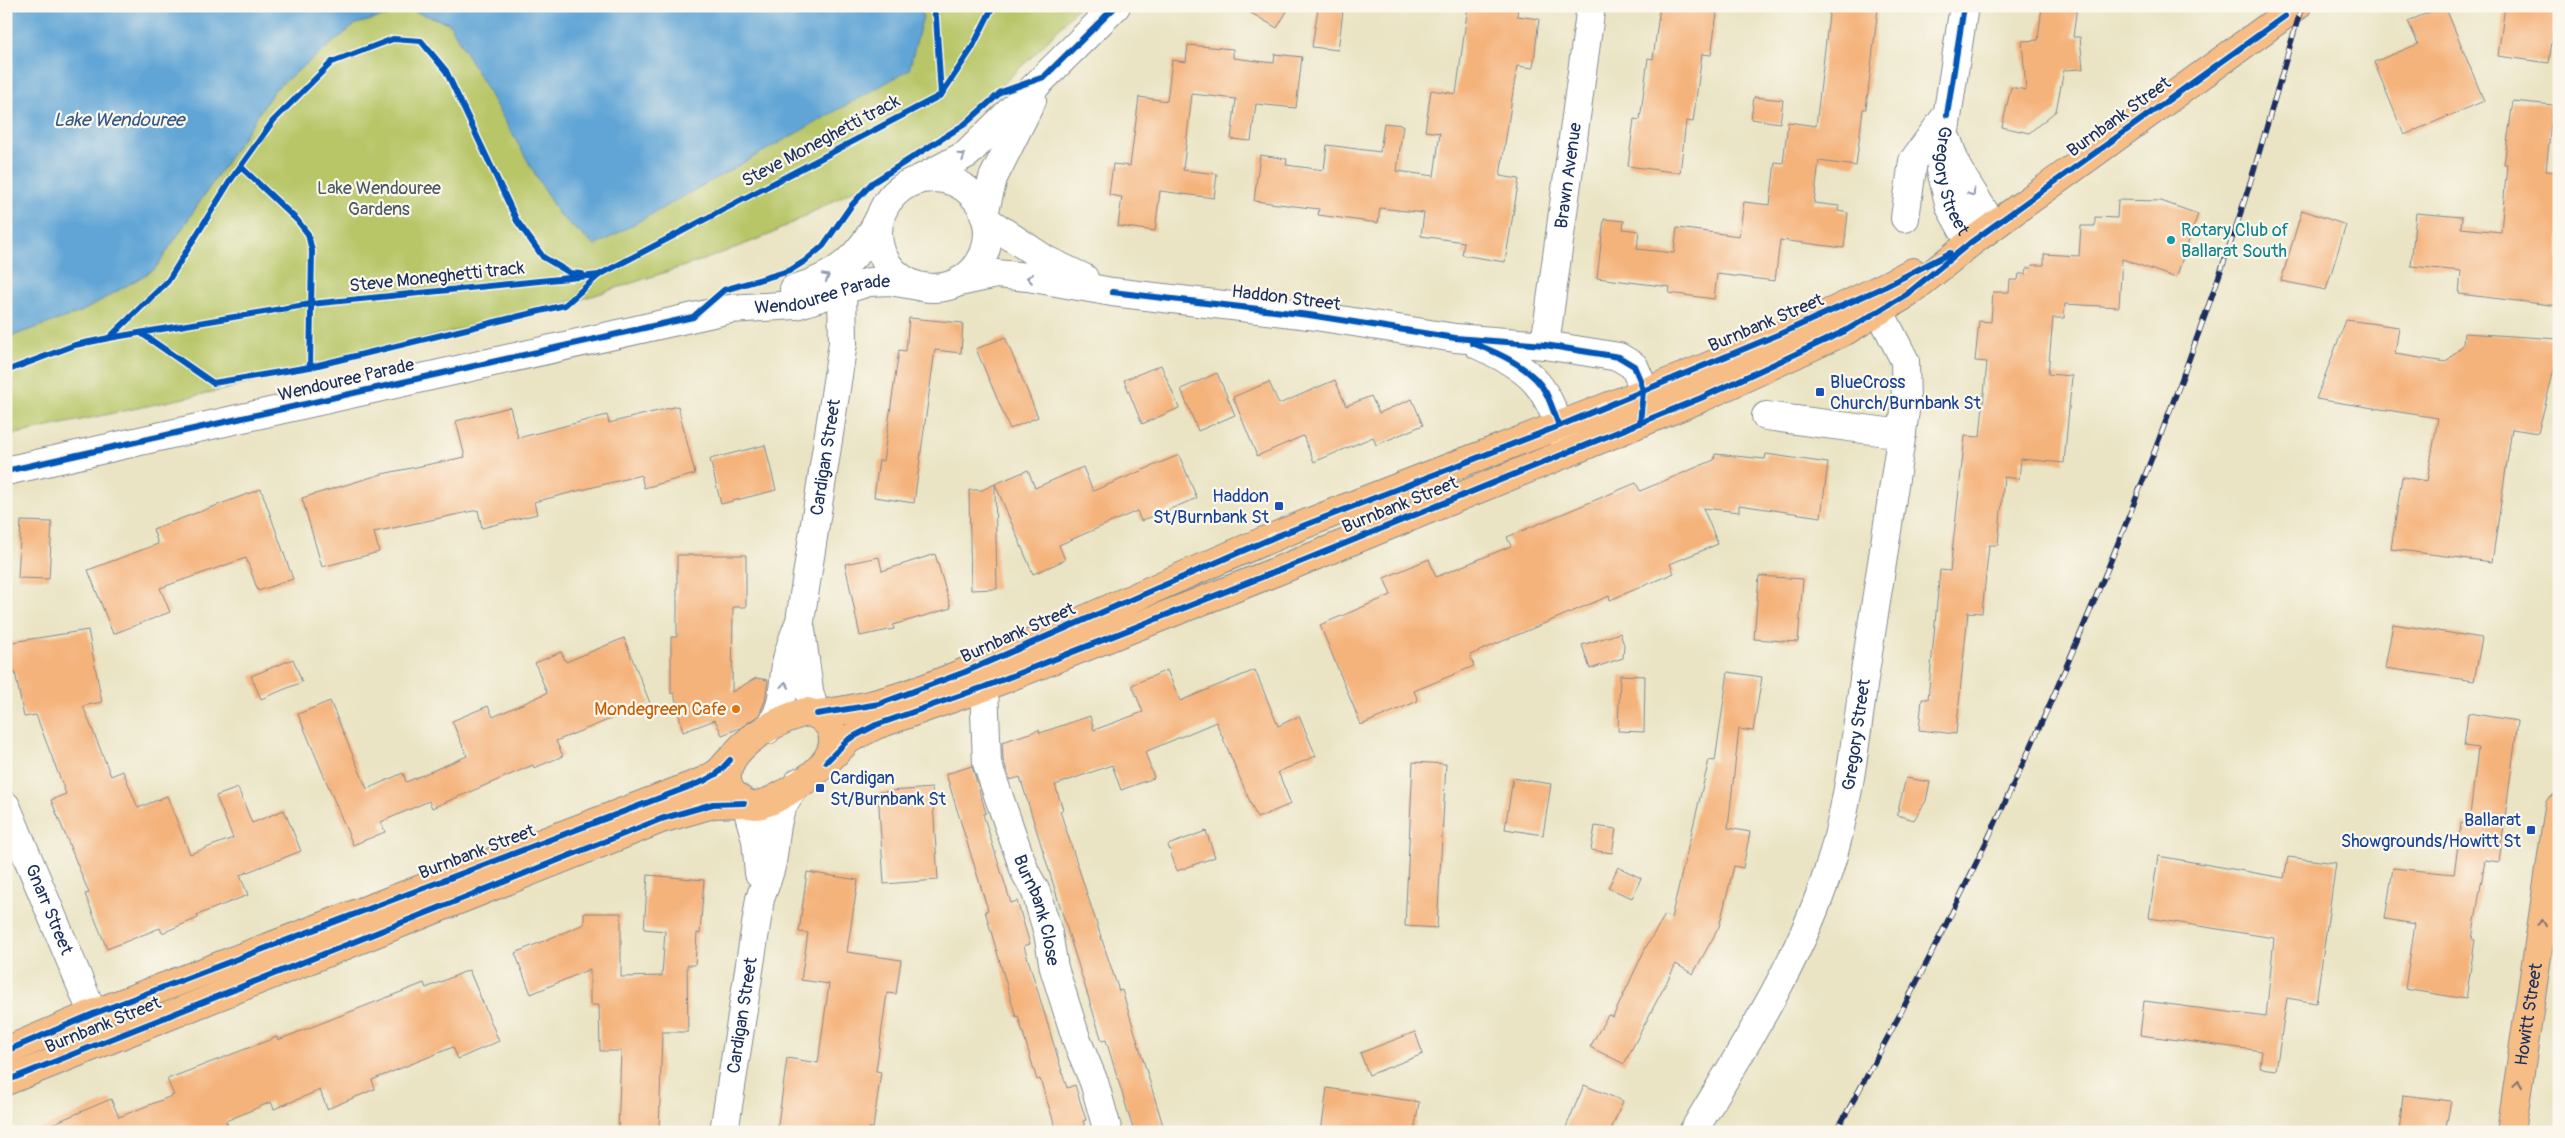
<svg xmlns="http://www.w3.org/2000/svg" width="2565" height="1138" font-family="Pangolin,sans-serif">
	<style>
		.green { fill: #b8c668; stroke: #6a7a63 }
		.water { fill: #61a5d6; stroke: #3e6a9a }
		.building { fill: #f5b37c }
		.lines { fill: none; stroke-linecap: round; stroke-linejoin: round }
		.minor-casing { stroke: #828a91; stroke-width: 30 }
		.major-casing { stroke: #828a91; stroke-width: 30 }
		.minor { stroke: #fff; stroke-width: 28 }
		.major { stroke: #f6be86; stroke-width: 28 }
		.rail-casing { stroke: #1b2f5e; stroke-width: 5.5 }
		.rail { stroke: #fbf7ec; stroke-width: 4; stroke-dasharray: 11; stroke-linecap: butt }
		.cycleway-casing { stroke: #fbf7ec; stroke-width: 9 }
		.cycleway { stroke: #0057b8; stroke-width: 6 }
		.oneway { stroke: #8d97ae }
		.oneway2 { stroke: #7e6f70 }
		.culture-dot { fill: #0f9aa8; stroke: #fbf7ec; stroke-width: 2 }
		.transit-dot { fill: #1a4fb4; stroke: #fbf7ec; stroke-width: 2 }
		.food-dot { fill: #e8710a; stroke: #fbf7ec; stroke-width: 2 }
		.labels { text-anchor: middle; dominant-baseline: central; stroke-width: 4.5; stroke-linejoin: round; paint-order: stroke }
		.street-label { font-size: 18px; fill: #1b2f5e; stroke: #fbf7ec }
		.park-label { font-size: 18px; fill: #4a5c61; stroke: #fbf7ec }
		.culture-label { font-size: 18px; fill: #0d838f; stroke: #fbf7ec; text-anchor: start }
		.transit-label { font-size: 18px; fill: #164399; stroke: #fbf7ec; text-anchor: start }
		.food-label { font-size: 18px; fill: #c56008; stroke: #fbf7ec; text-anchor: end }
		.water-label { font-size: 19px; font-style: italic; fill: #345888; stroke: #fbf7ec }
	</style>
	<rect width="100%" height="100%" fill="#fbf7ec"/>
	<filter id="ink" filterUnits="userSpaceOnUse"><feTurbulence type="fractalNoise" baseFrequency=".02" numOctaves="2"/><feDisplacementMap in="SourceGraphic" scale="10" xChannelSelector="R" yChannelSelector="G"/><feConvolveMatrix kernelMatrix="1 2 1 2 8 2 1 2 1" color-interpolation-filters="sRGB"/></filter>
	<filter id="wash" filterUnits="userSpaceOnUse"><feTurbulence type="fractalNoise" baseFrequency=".0096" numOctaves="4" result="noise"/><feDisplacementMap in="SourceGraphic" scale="20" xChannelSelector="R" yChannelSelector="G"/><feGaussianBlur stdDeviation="1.12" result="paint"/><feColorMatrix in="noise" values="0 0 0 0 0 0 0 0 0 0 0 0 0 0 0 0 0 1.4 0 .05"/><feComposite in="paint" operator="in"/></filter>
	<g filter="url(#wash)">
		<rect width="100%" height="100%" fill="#eae4c4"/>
		<polygon class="green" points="439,6 899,6 923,16 919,6 1079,6 1037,52 975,110 922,150 854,190 769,235 703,260 592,296 222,390 6,436 6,338 81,312 155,269 275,89 356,24 409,9 448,23"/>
		<polygon class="water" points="6,6 919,6 923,16 909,70 595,246 558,214 449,23 409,10 356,24 275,89 155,269 81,312 6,338"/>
		<g id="blocks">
			<g class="building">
				<polygon points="1239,6 1290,6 1277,28"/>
				<polygon points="1468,6 1518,6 1517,16 1539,19 1533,68 1517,66 1500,176 1519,179 1505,262 1462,255 1464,242 1421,236 1424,213 1380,208 1378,223 1318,215 1319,209 1254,201 1260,155 1287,159 1286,165 1324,170 1327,145 1380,152 1384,123 1403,125 1397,171 1434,176 1440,133 1425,131 1431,90 1456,94"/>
				<polygon points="1660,6 1717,13 1711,55 1702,54 1693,122 1686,121 1680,173 1628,166 1634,119 1640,120 1648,58 1653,59"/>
				<polygon points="1830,6 1878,8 1866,109 1863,109 1856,166 1819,161 1814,203 1839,206 1838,211 1848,213 1844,248 1780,240 1775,281 1717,274 1714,299 1669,293 1670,287 1597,278 1604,219 1624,221 1623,229 1639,231 1637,249 1674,253 1677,228 1739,236 1744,202 1770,205 1775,162 1783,163 1788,122 1816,126"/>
				<polygon points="2042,6 2077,6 2073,37 2080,37 2083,69 2064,70 2056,111 2029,133 2002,127 2011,87 2026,90 2022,41 2038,40"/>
				<polygon points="2445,6 2484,101 2404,135 2374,62 2418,44 2408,21"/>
				<polygon points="2505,6 2557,6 2549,63 2498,56"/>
				<polygon points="1318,8 1343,11 1338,50 1312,47"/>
				<polygon points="1188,45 1233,49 1233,58 1274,63 1275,54 1302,57 1296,108 1256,104 1251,141 1231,139 1236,99 1192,94 1183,170 1217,174 1214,198 1160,191 1155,231 1118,226 1122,197 1109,195 1113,164 1130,166 1139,97 1167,101 1172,60 1186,62"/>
				<polygon points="1754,97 1783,100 1780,123 1751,119"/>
				<polygon points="2513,101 2553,105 2546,171 2559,172 2559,306 2459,294 2461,271 2411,266 2416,213 2462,217 2461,228 2501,232 2507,164 2504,164"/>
				<polygon points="2118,200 2161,201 2198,214 2176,278 2122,259 2119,307 2065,304 2064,318 2053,318 2048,374 2072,376 2064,463 2021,459 2019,479 2004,477 1998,545 1989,545 1982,613 1968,612 1956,734 1919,730 1922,699 1928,699 1940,570 1950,571 1965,436 1980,437 1987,362 1975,361 1979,321 1991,322 1993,292 2009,292 2010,280 2018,280 2019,274 2026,274 2027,268 2031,268 2032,265 2044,265 2044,254 2079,256 2081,226 2095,226 2095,217 2117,218"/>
				<polygon points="2302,210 2346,225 2326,290 2281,281"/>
				<polygon points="909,318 963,323 961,353 935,350 914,503 874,497 879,460 883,461 899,350 906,351"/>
				<polygon points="2346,320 2399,327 2395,354 2446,362 2463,345 2464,333 2559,339 2559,350 2538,433 2512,429 2492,562 2391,549 2402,477 2427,481 2438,418 2316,399"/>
				<polygon points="1005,337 1038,417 1010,429 976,349"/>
				<polygon points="1161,365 1179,408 1142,424 1124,380"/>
				<polygon points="1217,373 1235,415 1198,431 1181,389"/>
				<polygon points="1335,380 1346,406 1371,396 1379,413 1412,399 1423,425 1376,445 1373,437 1314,462 1303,436 1257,456 1233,397 1269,382 1279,404"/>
				<polygon points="678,406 695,474 644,488 641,475 534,502 537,514 482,528 478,510 374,532 379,552 322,567 302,498 382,474 465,457 456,421 510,407 518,438 607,415 609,423"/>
				<polygon points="765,445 776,490 721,504 710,459"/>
				<polygon points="1715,454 1765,459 1766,454 1828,463 1821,517 1739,505 1739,512 1703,508 1718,544 1670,564 1674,573 1610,600 1609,596 1470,655 1474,666 1414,691 1418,701 1361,725 1320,625 1391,595 1384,578 1429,559 1436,577 1511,546 1507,537 1636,483 1640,491 1714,460"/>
				<polygon points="1179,455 1197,498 1141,521 1137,511 1059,545 1065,560 1033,574 995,484 1028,470 1035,488 1083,467 1093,491"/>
				<polygon points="995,484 997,589 971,590 969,490 982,490"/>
				<polygon points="261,489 293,579 258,591 246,558 160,588 170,612 113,634 88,570 158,544 153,529"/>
				<polygon points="21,521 52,522 49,579 18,578"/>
				<polygon points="935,554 951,608 893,625 894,629 860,636 845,564 879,557 882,571"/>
				<polygon points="677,555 746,555 746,607 733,607 732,692 756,678 768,680 765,701 759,715 740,728 722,735 715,720 683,732 674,693 671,694 671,637 677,637"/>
				<polygon points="1759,576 1803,579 1798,642 1754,639"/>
				<polygon points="2393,624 2482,638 2474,681 2385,668"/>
				<polygon points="88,630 102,702 83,706 111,776 123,771 138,808 167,796 190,854 233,838 216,796 238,788 252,823 284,810 301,851 240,875 248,895 197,915 198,918 162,933 160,928 107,949 85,894 89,893 51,800 66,794 36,715 24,717 15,672 6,673 6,643"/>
				<polygon points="1620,633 1624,645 1623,658 1590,669 1582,645"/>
				<polygon points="624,638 650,703 556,741 563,756 534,768 533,765 432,808 429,801 381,822 385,832 353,845 298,714 330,701 367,789 403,773 406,782 467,756 452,721 488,706 493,717 547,693 535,663 561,652 566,662"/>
				<polygon points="293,659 302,682 261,699 251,676"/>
				<polygon points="1167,670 1180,701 1255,670 1278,726 1299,716 1316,756 1278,772 1291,804 1257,818 1216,722 1145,752 1154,778 1121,790 1112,765 1055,785 1063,810 1060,811 1102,940 1119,991 1122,990 1165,1132 1134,1132 1106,1040 1102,1041 1020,777 1010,780 1003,760 1002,742 1039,730 1040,733 1090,716 1094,730 1143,712 1132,685"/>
				<polygon points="1728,672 1762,677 1753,731 1739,729 1728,828 1750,832 1743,868 1734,866 1719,927 1693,974 1676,964 1624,1064 1590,1047 1608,1015 1613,1017 1646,947 1665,915 1671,918 1709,760 1715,761"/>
				<polygon points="1620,675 1645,676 1644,732 1618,731"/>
				<polygon points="2468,713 2518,721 2499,862 2485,860 2472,939 2475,940 2466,999 2405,989 2415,924 2385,919 2393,868 2454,874 2461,823 2469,824 2478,748 2464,746"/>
				<polygon points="1413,762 1446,764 1437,928 1405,926"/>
				<polygon points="972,766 986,813 983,814 1011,903 1017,901 1030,944 1024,946 1067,1088 1075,1085 1086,1120 1083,1121 1087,1132 1057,1132 1040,1079 1037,1080 1018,1016 1016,1017 985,911 988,910 946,774"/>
				<polygon points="1513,778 1551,784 1543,835 1505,829"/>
				<polygon points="1906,778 1930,782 1926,801 1914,820 1897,815"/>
				<polygon points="932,788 938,880 884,884 878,792"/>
				<polygon points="1595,826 1616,829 1612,853 1591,850"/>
				<polygon points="1206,831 1215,857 1177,871 1168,845"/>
				<polygon points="2158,856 2284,878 2288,857 2336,863 2316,1003 2287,998 2276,1070 2260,1068 2262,1051 2140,1035 2144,1001 2266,1017 2274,938 2149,918"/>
				<polygon points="1618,867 1641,878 1632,898 1608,888"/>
				<polygon points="807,872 858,880 847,952 901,960 896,994 887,993 876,1071 881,1072 873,1128 869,1128 869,1132 777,1132 787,1058 818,1063 829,984 801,980 808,933 799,932"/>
				<polygon points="648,875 704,880 700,934 697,933 695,965 687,965 688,1032 662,1032 659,1132 618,1132 621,1051 600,1051 599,1005 590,1005 590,969 531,994 515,953 584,924 584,913 621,913 621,977 662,976 665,931 644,929"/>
				<polygon points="469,970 499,1041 458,1059 453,1047 372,1080 375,1089 327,1109 320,1090 274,1109 271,1102 226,1121 230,1132 33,1132 111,1099 119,1117 174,1095 167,1079 277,1037 278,1040 424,983 426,988"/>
				<polygon points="1415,1032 1423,1054 1369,1075 1360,1053"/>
				<polygon points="1584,1085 1623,1101 1610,1132 1564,1132"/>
				<polygon points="1327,1088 1419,1102 1414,1132 1321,1132"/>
				<polygon points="2403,1095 2451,1101 2445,1132 2399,1132"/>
			</g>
		</g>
	</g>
	<g filter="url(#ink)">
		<use href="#blocks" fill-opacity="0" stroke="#828a91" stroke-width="1"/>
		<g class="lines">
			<defs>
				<g id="minor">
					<path id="s1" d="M1964,6L1944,137L1941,170L1950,207L1970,243"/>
					<polyline points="1948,142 1957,168 1993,226"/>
					<circle cx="933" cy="233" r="55"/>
					<polyline points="920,179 967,154 1116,6"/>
					<polyline points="984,214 993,178 1032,100"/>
					<polyline points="1905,218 1913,161 1946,116"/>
					<polyline points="986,220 1046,260 1084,278"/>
					<polyline points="959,282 996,274 1028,277 1112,292 1309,315 1455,338 1545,345 1619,357 1634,366 1640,380 1643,391 1641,415"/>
					<path d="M794,289C836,277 861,257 880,217"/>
					<path d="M1478,345C1543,375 1545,388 1569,452"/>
					<path id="s2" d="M1545,345L1591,6"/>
					<polyline points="1766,416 1902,434"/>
					<path id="s3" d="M6,471L730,309L796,305L869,282L890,281L913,285"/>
					<polyline points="801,630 809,691 815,713"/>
					<path id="s4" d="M984,687L987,763L1025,872L1036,892L1048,933L1054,968L1077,1041L1094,1082L1108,1132"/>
					<path id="s5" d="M767,730C786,709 782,684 787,659C790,646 795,634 800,621L843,343L842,291"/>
					<polyline points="746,804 756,840 759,873"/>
					<path id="s6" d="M6,806L93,1014"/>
					<path id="s7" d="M724,1132L760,899C764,887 770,874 772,862C778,826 773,812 799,782"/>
					<path id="s8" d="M1693,1132C1742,1049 1798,964 1828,872C1848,810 1855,743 1864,679C1878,587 1893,495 1906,404L1905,361L1880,312"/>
				</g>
				<g id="major">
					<path d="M807,712C833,717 841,742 824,763C815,776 776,801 761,804C751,807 744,803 737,797C730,792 727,786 727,778C726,746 779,718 807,712Z"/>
					<path d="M817,714C893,707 962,674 1031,643C1112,608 1194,570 1276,536C1488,448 1709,378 1913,272"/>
					<polyline points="826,762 849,739 876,725 984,687 1290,566 1701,398 1845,331 1907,294 1970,243 2297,6"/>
					<polyline points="6,1051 93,1014 704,781 718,773 730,760"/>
					<polyline points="6,1081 661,819 713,804 744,803"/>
					<path id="s9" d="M2511,1132L2559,808"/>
				</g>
			</defs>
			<use href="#minor" class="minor-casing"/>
			<use href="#major" class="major-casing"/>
			<use href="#minor" class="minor"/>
			<use href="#major" class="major"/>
			<defs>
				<path id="rail" d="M1836,1132C1998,844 2128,542 2235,230C2260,156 2279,80 2302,6"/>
			</defs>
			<use href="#rail" class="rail-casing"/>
			<use href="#rail" class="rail"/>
			<defs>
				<g id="cycleway">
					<polyline points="931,6 936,17 941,95"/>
					<polyline points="1947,115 1964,6"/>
					<polyline points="241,167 297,220 308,234 312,251 310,367"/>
					<polyline points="1112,292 1309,315 1455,338 1545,345 1619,357 1634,366 1640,380 1643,391 1640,423"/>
					<polyline points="141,333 213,383 310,367 565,305 599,275"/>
					<polyline points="109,338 168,281 230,181 273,121 332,62 393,39 421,41 446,71 517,221 543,257 570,273 582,274"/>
					<path d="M1472,343C1497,352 1533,368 1546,393C1551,403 1555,415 1559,426"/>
					<polyline points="6,371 75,345 109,338 311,304 599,275 941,95 972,48 993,6"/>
					<polyline points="6,471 693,317 724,290 789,271 805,261 823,246 851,206 872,183 965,124 1001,92 1044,77 1116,6"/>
					<polyline points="817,714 879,704 965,672 1277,536 1559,426 1782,333 1886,286 1950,253"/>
					<polyline points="826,762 849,739 876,725 984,687 1290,566 1701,398 1845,331 1907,294 1970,243 2285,16"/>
					<polyline points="6,1051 93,1014 704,781 718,773 730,760"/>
					<polyline points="6,1081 661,819 713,804 744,803"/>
				</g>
			</defs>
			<use href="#cycleway" class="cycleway-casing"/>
			<use href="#cycleway" class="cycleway"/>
		</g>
		<defs><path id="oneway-chevron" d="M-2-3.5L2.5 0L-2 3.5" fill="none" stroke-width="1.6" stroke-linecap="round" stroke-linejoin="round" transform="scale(1.25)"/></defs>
		<g class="oneway">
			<use href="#oneway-chevron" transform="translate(962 156) rotate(-34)"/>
			<use href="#oneway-chevron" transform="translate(1972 193) rotate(57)"/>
			<use href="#oneway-chevron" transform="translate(826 277) rotate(-28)"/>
			<use href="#oneway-chevron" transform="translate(1030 278) rotate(-172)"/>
			<use href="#oneway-chevron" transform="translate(785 685) rotate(-85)"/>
		</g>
		<g class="oneway2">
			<use href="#oneway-chevron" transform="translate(2542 923) rotate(-82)"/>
			<use href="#oneway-chevron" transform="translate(2518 1084) rotate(-82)"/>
		</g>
	</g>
	<circle class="culture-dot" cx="2171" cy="240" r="5"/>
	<g class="transit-dot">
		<rect x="1815" y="387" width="10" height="10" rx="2.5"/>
		<rect x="1274" y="501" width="10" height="10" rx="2.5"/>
		<rect x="815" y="783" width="10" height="10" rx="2.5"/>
		<rect x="2526" y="825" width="10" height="10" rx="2.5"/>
	</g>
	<circle class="food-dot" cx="736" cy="709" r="5"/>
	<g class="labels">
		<g class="street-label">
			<text transform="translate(2119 117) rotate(-36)">Burnbank Street</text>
			<text transform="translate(821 141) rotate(-28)">Steve Moneghetti track</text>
			<text stroke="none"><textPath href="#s2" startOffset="171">Brawn Avenue</textPath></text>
			<text stroke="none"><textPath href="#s1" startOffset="178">Gregory Street</textPath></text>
			<text transform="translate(437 277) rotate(-6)">Steve Moneghetti track</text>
			<text stroke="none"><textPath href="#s3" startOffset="836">Wendouree Parade</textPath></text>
			<text transform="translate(1286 298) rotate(7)">Haddon Street</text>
			<text transform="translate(1766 323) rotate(-23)">Burnbank Street</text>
			<text transform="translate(346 380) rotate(-13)">Wendouree Parade</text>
			<text stroke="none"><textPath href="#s5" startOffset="281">Cardigan Street</textPath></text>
			<text transform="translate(1400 505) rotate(-22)">Burnbank Street</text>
			<text transform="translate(1018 633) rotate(-24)">Burnbank Street</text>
			<text stroke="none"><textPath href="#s8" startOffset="434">Gregory Street</textPath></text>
			<text transform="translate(477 852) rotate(-21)">Burnbank Street</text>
			<text stroke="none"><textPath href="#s6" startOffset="112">Gnarr Street</textPath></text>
			<text stroke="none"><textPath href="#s4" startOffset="232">Burnbank Close</textPath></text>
			<text stroke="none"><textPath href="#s9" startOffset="119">Howitt Street</textPath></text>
			<text stroke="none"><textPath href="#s7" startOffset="118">Cardigan Street</textPath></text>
			<text transform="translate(103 1025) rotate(-22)">Burnbank Street</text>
		</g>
		<g class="park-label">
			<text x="379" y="188">Lake Wendouree<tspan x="379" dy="21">Gardens</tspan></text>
		</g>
		<g class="culture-label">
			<text x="2181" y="230">Rotary Club of<tspan x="2181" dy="21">Ballarat South</tspan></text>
		</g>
		<g class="transit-label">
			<text x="1830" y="382">BlueCross<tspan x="1830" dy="21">Church/Burnbank St</tspan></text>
			<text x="1269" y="496" text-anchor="end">Haddon<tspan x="1269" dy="21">St/Burnbank St</tspan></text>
			<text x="830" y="778">Cardigan<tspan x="830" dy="21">St/Burnbank St</tspan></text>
			<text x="2521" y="820" text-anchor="end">Ballarat<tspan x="2521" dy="21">Showgrounds/Howitt St</tspan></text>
		</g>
		<g class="food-label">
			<text x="726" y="709">Mondegreen Cafe</text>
		</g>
		<g class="water-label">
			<text x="119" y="120">Lake Wendouree</text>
		</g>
	</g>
	<rect width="2565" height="1138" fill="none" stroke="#fbf7ec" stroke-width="25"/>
</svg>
